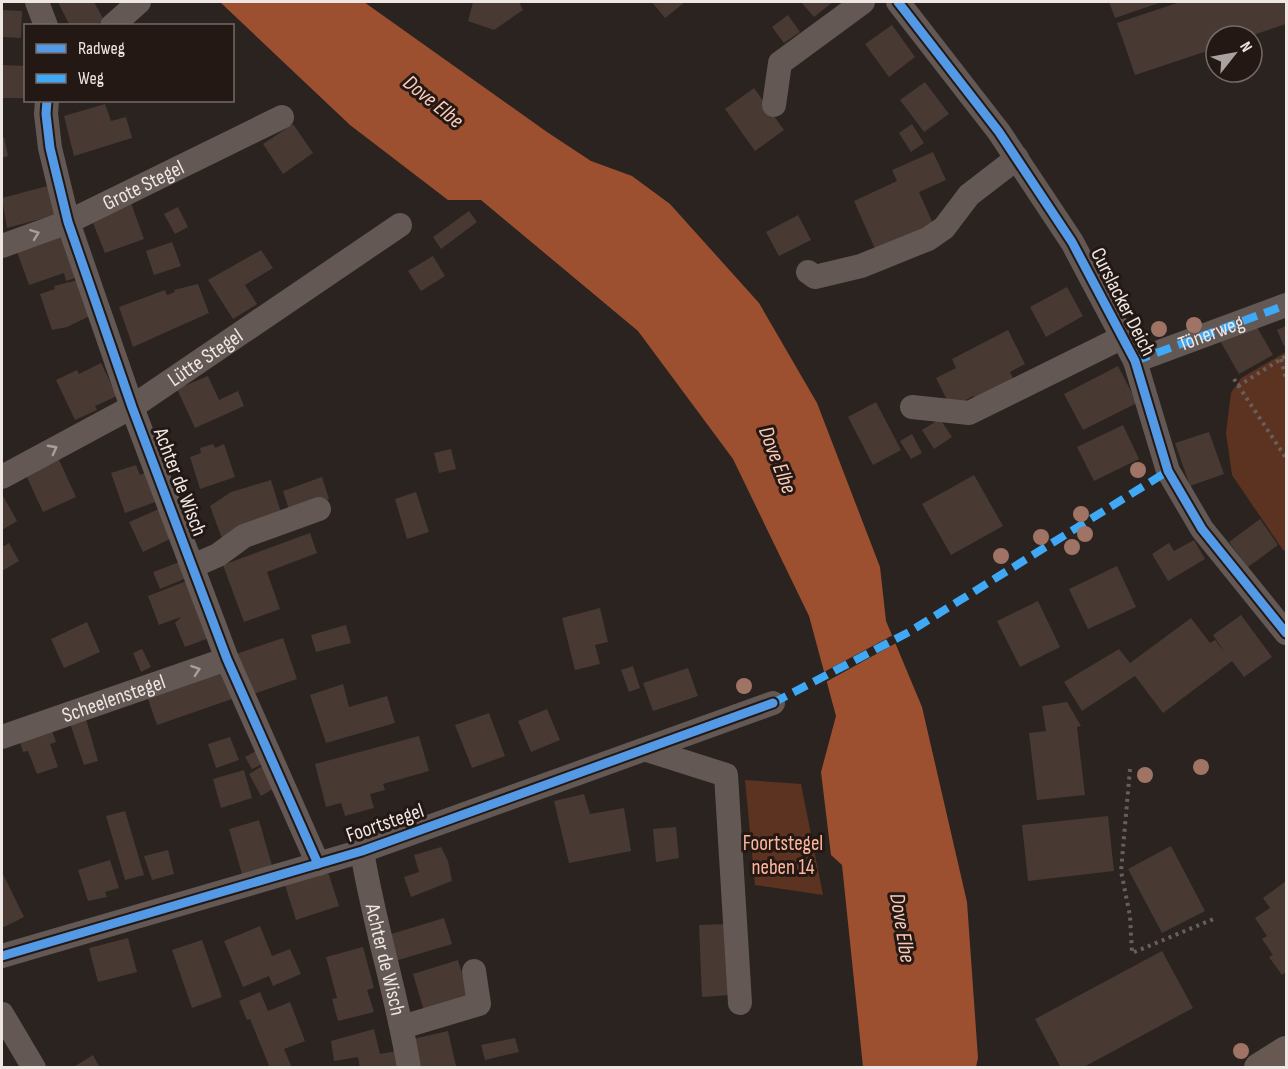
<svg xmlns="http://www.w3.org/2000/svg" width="1288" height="1069" font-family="'Sofia Sans Condensed',sans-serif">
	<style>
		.green { fill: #5c3221 }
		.water { fill: #9d5030 }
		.pier { fill: #2a2320 }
		.building { fill: #483933 }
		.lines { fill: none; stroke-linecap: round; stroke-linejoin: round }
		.path { stroke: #685f5c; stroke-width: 4; stroke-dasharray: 3 4.5; stroke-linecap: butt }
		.minor { stroke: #635854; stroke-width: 24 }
		.major { stroke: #675852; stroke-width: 30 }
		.quiet { stroke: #3fa9f5; stroke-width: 8; stroke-dasharray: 15 8; stroke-linecap: butt }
		.cycleway-casing { stroke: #231814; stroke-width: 13 }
		.cycleway { stroke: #5399e6; stroke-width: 9 }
		.tree { fill: #9f7464 }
		.oneway { stroke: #a89f9c }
		.labels { text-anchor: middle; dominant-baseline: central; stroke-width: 6; stroke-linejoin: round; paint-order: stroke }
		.street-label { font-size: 21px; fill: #eee6e3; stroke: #231814 }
		.park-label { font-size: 21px; fill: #feb79c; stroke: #231814 }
		.water-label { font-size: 22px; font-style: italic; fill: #facab8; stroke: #231814 }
	</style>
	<rect width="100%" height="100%" fill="#2a2320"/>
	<g class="green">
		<polygon points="1286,352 1286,551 1283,550 1232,475 1226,433 1231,393 1241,378"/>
		<polygon points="745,780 801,784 823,895 755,885"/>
	</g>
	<polygon class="water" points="220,2 364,2 547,132 591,161 632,176 670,204 759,303 817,403 880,567 886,621 922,707 967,902 978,1058 976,1067 863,1067 842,865 831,855 821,772 836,716 809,616 733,459 638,331 481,200 448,200 350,125"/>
	<polygon class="pier" points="895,634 898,642 824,683 822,673"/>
	<g class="building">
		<polygon points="58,2 94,2 104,20 93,26 70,26"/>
		<polygon points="473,2 519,2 523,10 494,30 468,21"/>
		<polygon points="652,2 685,2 665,18"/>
		<polygon points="801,2 833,2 814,17"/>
		<polygon points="1109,2 1162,2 1115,18"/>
		<polygon points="1180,2 1286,2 1286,24 1250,36 1216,36 1216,48 1135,75 1117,23"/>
		<polygon points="2,10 22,11 21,38 2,37"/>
		<polygon points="788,15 800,32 784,43 772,27"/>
		<polygon points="892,25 915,57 889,77 865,44"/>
		<polygon points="2,65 26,66 26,98 2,98"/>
		<polygon points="925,82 949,114 924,132 900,100"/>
		<polygon points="754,88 784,130 755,151 725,109"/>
		<polygon points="105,104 111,121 126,117 132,138 74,156 64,116"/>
		<polygon points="293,124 313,153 283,174 263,144"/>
		<polygon points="912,124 924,143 911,152 899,133"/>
		<polygon points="2,137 4,137 8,156 2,158"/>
		<polygon points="933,152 946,180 919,192 934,226 876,251 854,201 897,181 892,170"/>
		<polygon points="51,185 59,214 7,228 2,198"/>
		<polygon points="131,203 144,239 105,253 91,218"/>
		<polygon points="178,207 188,227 175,234 164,214"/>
		<polygon points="469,211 477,222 441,249 433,237"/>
		<polygon points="798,215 811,240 779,256 766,232"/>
		<polygon points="63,233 78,277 66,281 64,273 29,285 16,249"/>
		<polygon points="172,242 181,266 154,275 146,251"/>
		<polygon points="261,250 273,268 245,285 257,304 233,319 208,280"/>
		<polygon points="433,256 445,276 421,291 408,271"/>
		<polygon points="82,279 94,314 67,327 52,330 40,294 55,289 54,286"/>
		<polygon points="198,284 209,313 133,347 119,307 165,290 167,295 175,292 174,290"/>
		<polygon points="1067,287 1083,316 1046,337 1030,307"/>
		<polygon points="1253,320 1273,355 1239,374 1219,339"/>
		<polygon points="1286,326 1286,345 1284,346 1277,330"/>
		<polygon points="1008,330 1025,364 1010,372 1015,383 977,403 973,396 951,408 936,378 956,368 952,359"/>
		<polygon points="101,363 117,396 95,406 97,410 75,420 56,380 77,370 79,374"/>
		<polygon points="1118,366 1137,403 1083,430 1064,394"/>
		<polygon points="208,376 219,400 238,391 244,406 195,428 177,389"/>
		<polygon points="876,402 901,450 873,465 848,417"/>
		<polygon points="940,419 952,437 934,449 922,430"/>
		<polygon points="1123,425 1139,459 1094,481 1077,447"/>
		<polygon points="1209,432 1224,474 1190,486 1175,443"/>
		<polygon points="912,434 922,453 911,459 900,441"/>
		<polygon points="213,444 215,448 224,444 235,477 200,489 190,457 201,453 200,448"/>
		<polygon points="451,449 456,469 439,473 434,453"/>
		<polygon points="59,460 76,497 43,512 26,475"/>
		<polygon points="136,465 140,475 150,471 161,500 125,513 111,473"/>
		<polygon points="974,475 1003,526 951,555 922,504"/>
		<polygon points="322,477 329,499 290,513 283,491"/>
		<polygon points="271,480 283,519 224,544 210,506 231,492"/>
		<polygon points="416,492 429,532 407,539 395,499"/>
		<polygon points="2,494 17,521 2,530"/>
		<polygon points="159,509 172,538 143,552 129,522"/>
		<polygon points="1260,519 1278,545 1248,567 1229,542"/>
		<polygon points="310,533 317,553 267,572 280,609 244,622 223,565"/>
		<polygon points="1194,540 1205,559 1168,581 1152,554 1169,543 1174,551"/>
		<polygon points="9,543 19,561 2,571 2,547"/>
		<polygon points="182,561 189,577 160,589 153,572"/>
		<polygon points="1117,566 1136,607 1088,629 1069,589"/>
		<polygon points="189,580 209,638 185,647 175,623 181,617 159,625 148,596"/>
		<polygon points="1038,601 1060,647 1020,667 997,621"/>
		<polygon points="600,608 608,642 595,645 600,664 575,670 562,618"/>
		<polygon points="1241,615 1272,657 1244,677 1232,661 1163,713 1135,676 1082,711 1064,682 1119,649 1130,663 1191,618 1210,643 1215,640 1225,653 1213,635"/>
		<polygon points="87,622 100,652 64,668 51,639"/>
		<polygon points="346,625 351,643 316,652 311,635"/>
		<polygon points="283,638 297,679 250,695 236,654"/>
		<polygon points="142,649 151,667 141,672 133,653"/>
		<polygon points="633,666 640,688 629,692 621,670"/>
		<polygon points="688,668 698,696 653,711 643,683"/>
		<polygon points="221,669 232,699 157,725 147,696"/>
		<polygon points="343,684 349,707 387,696 395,723 326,743 310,695"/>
		<polygon points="1067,702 1081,726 1077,727 1085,795 1037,800 1029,733 1046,731 1042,706"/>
		<polygon points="547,709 560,740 531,752 518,721"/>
		<polygon points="489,713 505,756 472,768 455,725"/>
		<polygon points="86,719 98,761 84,765 70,723"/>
		<polygon points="51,728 56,742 50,744 58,767 37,774 28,751 23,752 19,739"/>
		<polygon points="419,736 429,771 383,784 385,790 370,794 374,808 345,816 341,803 326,807 315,764"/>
		<polygon points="230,737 239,760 216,768 208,744"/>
		<polygon points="256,751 263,764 252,769 245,757"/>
		<polygon points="264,765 276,787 261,796 249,774"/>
		<polygon points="244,770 252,798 221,808 213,779"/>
		<polygon points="584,794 590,814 624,808 631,851 569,863 554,801"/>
		<polygon points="125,811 144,875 125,880 106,816"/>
		<polygon points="1108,816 1114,871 1028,881 1022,825"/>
		<polygon points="259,820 272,866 242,874 229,829"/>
		<polygon points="676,827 679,858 656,862 653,829"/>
		<polygon points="1171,846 1205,911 1162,933 1128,869"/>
		<polygon points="441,847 448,861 452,881 411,897 404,877 419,872 414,855"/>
		<polygon points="168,850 174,874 152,880 144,856"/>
		<polygon points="110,860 119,888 105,892 107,897 88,901 78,870"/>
		<polygon points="2,872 24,917 2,928"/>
		<polygon points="328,872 339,906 296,920 285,885"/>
		<polygon points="1286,881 1286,972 1282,975 1269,957 1273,955 1262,939 1267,936 1255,918 1270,908 1263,898"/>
		<polygon points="444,918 452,944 395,961 388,935"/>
		<polygon points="727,924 730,995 702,997 699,925"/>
		<polygon points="260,926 272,956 290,949 301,974 273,986 269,976 243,987 224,941"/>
		<polygon points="128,938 137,972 98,982 89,948"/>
		<polygon points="202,940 222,997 192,1008 172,950"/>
		<polygon points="363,947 374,988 367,990 374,1012 338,1021 332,999 337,998 326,957"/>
		<polygon points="1162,951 1193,1008 1082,1068 1061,1068 1035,1019"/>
		<polygon points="458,960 470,1000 425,1014 413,974"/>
		<polygon points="260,992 268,1011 290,1002 305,1041 284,1049 292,1068 270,1068 250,1019 247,1020 239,1001"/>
		<polygon points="374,1029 380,1054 397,1051 400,1068 360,1068 358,1057 334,1061 331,1041"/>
		<polygon points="448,1031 456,1066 420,1068 413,1039"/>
		<polygon points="515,1038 519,1052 485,1060 481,1045"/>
		<polygon points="93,1055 100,1068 72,1068"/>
	</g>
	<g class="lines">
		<g class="path">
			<polyline points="1281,359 1286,379"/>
			<polyline points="1234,379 1286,458"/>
			<polyline points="1238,386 1286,356"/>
			<polyline points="1130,769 1121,871 1130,916 1132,953 1216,918"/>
		</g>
		<g class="minor">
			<polyline points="37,2 46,26"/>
			<polyline points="898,2 999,132 1072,242 1135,361 1168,471 1202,529 1286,633"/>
			<polyline points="112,26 139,2"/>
			<polyline points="47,100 46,114 50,148 68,222 132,407 227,659 318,864"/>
			<polyline points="774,105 780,63 863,2"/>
			<path id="s1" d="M2,246L68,222L282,117"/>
			<polyline points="808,272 815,277 861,266 928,239 944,228 969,195 1017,158"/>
			<path id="s2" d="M1135,361L1286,305"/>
			<polyline points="912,407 969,413 1123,337"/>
			<path id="s3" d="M2,477L132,407L400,225"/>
			<polyline points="193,566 218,555 244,536 319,509"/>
			<path id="s4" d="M2,737L227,659"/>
			<polyline points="647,750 726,775 740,1003"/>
			<path id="s5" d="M362,851C374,925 397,994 409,1068"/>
			<polyline points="2,956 362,851 773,703"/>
			<polyline points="2,1014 34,1068"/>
			<polyline points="402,1027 479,1004 474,971"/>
		</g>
		<polyline class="major" points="1259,1068 1286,1051"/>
		<g class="quiet">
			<polyline points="1135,361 1286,305"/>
			<polyline points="773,703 909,632 1168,471"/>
		</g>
		<defs>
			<g id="cycleway">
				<polyline points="898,2 999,132 1072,242 1135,361 1168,471 1202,529 1286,633"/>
				<polyline points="47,100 46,114 50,148 68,222 132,407 227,659 318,864"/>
				<polyline points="2,956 362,851 773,703"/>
			</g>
		</defs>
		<use href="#cycleway" class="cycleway-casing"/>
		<use href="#cycleway" class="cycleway"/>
	</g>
	<g class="tree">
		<circle cx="1194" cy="325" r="8"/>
		<circle cx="1159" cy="329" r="8"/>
		<circle cx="1138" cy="470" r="8"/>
		<circle cx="1081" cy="514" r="8"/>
		<circle cx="1085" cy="534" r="8"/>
		<circle cx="1041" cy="537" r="8"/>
		<circle cx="1072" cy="547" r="8"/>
		<circle cx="1001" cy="556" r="8"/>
		<circle cx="744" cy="686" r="8"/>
		<circle cx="1201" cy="767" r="8"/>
		<circle cx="1145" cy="775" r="8"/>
		<circle cx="1241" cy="1051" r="8"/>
	</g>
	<defs><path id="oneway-chevron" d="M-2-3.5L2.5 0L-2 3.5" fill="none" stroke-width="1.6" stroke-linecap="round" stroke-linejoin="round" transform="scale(1.5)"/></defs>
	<g class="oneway">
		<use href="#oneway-chevron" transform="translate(35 234) rotate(-20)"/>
		<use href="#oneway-chevron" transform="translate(53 449) rotate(-28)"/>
		<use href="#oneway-chevron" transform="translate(196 670) rotate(-19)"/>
	</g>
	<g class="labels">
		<g class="street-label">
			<text stroke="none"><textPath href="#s1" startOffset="154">Grote Stegel</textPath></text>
			<text transform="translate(1123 302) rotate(63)">Curslacker Deich</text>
			<text stroke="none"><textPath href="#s2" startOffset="81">Tönerweg</textPath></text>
			<text stroke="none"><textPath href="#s3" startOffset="236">Lütte Stegel</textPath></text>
			<text transform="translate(180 482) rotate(69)">Achter de Wisch</text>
			<text stroke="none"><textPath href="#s4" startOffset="118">Scheelenstegel</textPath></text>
			<text transform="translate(385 823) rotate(-19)">Foortstegel</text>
			<text stroke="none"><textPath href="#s5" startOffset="111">Achter de Wisch</textPath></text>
		</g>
		<g class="park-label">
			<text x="783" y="843">Foortstegel<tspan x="783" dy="24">neben 14</tspan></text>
		</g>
		<g class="water-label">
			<text transform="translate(433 102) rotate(39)">Dove Elbe</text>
			<text transform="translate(777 460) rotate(69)">Dove Elbe</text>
			<text transform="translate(902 928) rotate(81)">Dove Elbe</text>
		</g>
	</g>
	<rect width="1288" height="1069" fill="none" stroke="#eee6e3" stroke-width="6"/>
	<rect x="24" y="24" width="210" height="78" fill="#231814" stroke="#746a67" stroke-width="1.5"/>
	<rect x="36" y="44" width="30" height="9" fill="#5399e6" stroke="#746a67" stroke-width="1.5"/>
	<text x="78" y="54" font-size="18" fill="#eee6e3">Radweg</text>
	<rect x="36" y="74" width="30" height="9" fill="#3fa9f5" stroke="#746a67" stroke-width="1.5"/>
	<text x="78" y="84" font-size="18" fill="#eee6e3">Weg</text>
	<g transform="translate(1234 54) rotate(59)"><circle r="28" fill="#231814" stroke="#746a67" stroke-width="1.5"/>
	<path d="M0-4.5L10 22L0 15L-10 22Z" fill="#a9a29f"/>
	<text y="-9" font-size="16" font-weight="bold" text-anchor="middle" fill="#eee6e3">N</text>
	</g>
</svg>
